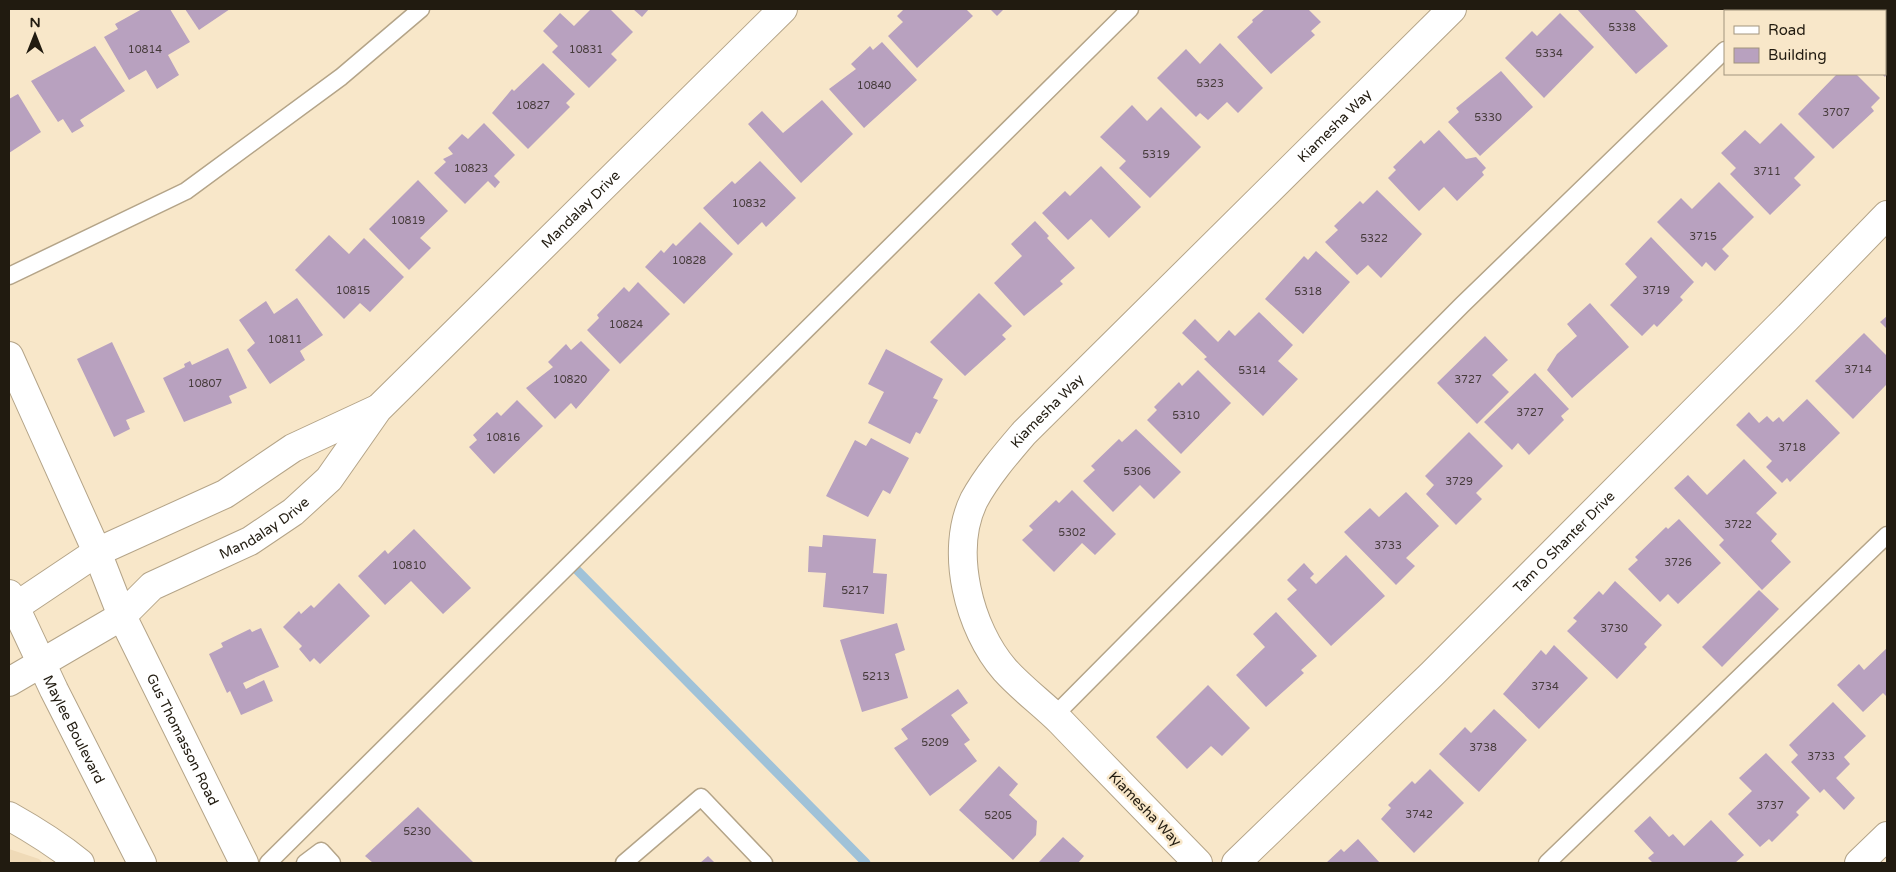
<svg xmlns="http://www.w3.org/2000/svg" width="1896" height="872" font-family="'Varela Round',sans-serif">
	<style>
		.built { fill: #efdab7 }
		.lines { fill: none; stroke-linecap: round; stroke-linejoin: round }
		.stream { stroke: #a0c2d8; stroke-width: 9 }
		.building { fill: #b8a1bf }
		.service-casing { stroke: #b4a488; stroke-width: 19 }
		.minor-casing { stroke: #b4a488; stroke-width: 30 }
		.tertiary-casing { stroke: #b4a488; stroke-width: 30 }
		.secondary-casing { stroke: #b4a488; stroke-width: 30 }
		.service { stroke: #fff; stroke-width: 16 }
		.minor { stroke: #fff; stroke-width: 28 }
		.tertiary { stroke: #fff; stroke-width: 28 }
		.secondary { stroke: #fff; stroke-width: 28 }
		.labels { text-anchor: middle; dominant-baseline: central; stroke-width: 5; stroke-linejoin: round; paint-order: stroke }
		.number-label { font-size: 11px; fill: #473c3c }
		.street-label { font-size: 14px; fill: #211b10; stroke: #f8e7c9 }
	</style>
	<rect width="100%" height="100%" fill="#f8e7c9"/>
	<polygon class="built" points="9,849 39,859 43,863 9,863"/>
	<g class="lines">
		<polyline class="stream" points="570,563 866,863"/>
	</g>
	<g class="building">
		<polygon points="142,9 170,9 190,42 168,55 179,75 157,89 146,70 129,80 104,37 118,29 115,24"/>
		<polygon points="185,9 230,9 199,30"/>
		<polygon points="591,9 610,9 633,32 611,54 617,60 589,88 552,52 558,46 543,31 560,13 574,26"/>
		<polygon points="633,9 649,9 642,17"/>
		<polygon points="904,9 966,9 973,16 917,68 888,36 903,22 897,16"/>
		<polygon points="990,9 1004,9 997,16"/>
		<polygon points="1265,9 1308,9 1321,22 1311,31 1315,35 1271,74 1237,37 1253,22 1252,20"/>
		<polygon points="1577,9 1634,9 1668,46 1636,74"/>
		<polygon points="1560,13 1594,47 1544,98 1505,58 1532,31 1537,36"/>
		<polygon points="1887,13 1887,74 1885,77 1882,74 1885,74 1885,15"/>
		<polygon points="882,42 917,80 864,128 829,89 856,69 851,64 870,46 873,50"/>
		<polygon points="1220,43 1263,88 1238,113 1227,102 1208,120 1200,113 1196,117 1157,78 1186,49 1200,64"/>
		<polygon points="95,46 125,91 80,120 84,126 72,133 63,119 58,122 31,81"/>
		<polygon points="543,63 575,94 566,103 570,107 528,149 492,113 512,89 514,91"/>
		<polygon points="1501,71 1533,107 1480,156 1448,122 1459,112 1456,108"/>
		<polygon points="1837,74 1856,74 1880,98 1871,107 1874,111 1833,149 1798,114"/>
		<polygon points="18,94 41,132 9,153 9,99"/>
		<polygon points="822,100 853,134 801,183 748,124 762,111 783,133"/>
		<polygon points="1132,105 1147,121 1161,107 1201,147 1150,198 1119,168 1126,161 1100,137"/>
		<polygon points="484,123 515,155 494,176 500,182 495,188 488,181 465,204 434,173 446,162 443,159 453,154 448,148 462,134 468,139"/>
		<polygon points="1781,123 1815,157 1794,178 1801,185 1770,215 1730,174 1736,168 1721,153 1745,130 1760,144"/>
		<polygon points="1439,130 1466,159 1476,157 1486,168 1482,172 1484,175 1457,201 1444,187 1419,211 1388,178 1396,170 1393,167 1421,140 1424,144"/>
		<polygon points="760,161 796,198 766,227 762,222 738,245 703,208 732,181 735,184"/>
		<polygon points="1101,166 1141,207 1109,238 1091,219 1068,240 1042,213 1065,191 1070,196"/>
		<polygon points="418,180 448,211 420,238 431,248 409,270 369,229"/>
		<polygon points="1719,182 1754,217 1722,249 1729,256 1715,271 1706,262 1702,267 1657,222 1681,198 1692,209"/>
		<polygon points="1377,190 1422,234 1381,278 1368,265 1357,275 1325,242 1338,230 1334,226 1360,201 1363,204"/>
		<polygon points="1035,221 1049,236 1047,238 1075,268 1060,281 1063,284 1024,316 994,283 1022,256 1011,244"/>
		<polygon points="700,222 733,254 684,304 645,267 661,250 664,253 673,243 676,246"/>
		<polygon points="329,235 349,254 364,238 404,277 370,312 360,303 344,319 295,270"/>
		<polygon points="1651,237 1694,282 1680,297 1683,300 1657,327 1654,324 1642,336 1610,305 1637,277 1625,264"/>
		<polygon points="1316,251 1350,282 1303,334 1265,299 1304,256 1308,260"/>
		<polygon points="638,282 670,314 620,364 587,330 599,318 597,315 624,287 629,292"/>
		<polygon points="979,293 1012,326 1002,335 1006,339 965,376 930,342"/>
		<polygon points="297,298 323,335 300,351 305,360 270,384 247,350 255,343 239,320 266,301 274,314"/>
		<polygon points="1590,303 1629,347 1572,398 1547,370 1557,354 1577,336 1567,324"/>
		<polygon points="1259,312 1293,345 1278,361 1298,379 1263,416 1204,359 1207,357 1182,333 1195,319 1218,342 1229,330 1235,336"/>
		<polygon points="1887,316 1887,329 1880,322"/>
		<polygon points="1864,333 1887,356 1887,384 1853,419 1815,381"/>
		<polygon points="1485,336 1508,360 1492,375 1509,392 1477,424 1437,383"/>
		<polygon points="581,341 610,370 576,409 571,403 555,419 526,388 553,367 548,362 566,344 571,350"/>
		<polygon points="112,342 145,412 126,420 130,429 114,437 77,359"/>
		<polygon points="228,348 247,388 229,396 232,403 184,422 163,378 185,367 184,364 190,361 192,365"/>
		<polygon points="886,349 943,379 933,398 938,400 920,434 916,432 910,444 868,423 884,392 868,384"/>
		<polygon points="1198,370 1231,403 1181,454 1147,420 1157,410 1154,407 1179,382 1182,386"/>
		<polygon points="1535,373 1569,409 1561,416 1564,420 1529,455 1518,443 1512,450 1484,422"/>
		<polygon points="1807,399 1840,433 1790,482 1787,478 1782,483 1766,467 1772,461 1736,425 1749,412 1759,423 1767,416 1773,422 1779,417 1783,422"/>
		<polygon points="517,400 543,426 494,474 469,447 477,440 473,435 497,412 501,416"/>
		<polygon points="1136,429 1181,472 1154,499 1140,485 1113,512 1083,481 1095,470 1091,466 1119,439 1122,442"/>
		<polygon points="1469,432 1503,466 1476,493 1482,499 1456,525 1426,494 1434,485 1425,476"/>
		<polygon points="871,438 909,458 890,494 883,490 868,517 826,496 855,440 866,446"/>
		<polygon points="1744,459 1777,493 1756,513 1777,534 1771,541 1791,562 1762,590 1719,545 1724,540 1674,488 1688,475 1707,495"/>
		<polygon points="1072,490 1116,534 1095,555 1082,543 1054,572 1022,540 1033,530 1029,526 1056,500 1059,503"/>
		<polygon points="1406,492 1439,526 1406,558 1415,566 1396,585 1344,532 1370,508 1379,517"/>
		<polygon points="1679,519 1721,563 1678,604 1668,594 1660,602 1628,569 1638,560 1635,557 1666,527 1668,529"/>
		<polygon points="414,529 471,588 443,614 411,581 385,605 358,576 385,550 388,554"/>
		<polygon points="823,535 876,539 873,573 887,574 884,614 823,607 826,573 808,572 809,546 822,547"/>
		<polygon points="1346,555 1385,596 1331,646 1287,599 1297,590 1287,580 1304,563 1314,574 1310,578 1316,584"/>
		<polygon points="1615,581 1662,625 1644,644 1647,647 1617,679 1567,631 1577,621 1573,618 1599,591 1603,595"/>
		<polygon points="339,583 370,616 320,664 314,658 310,662 299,649 302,646 283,627 299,611 301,614 311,605 314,608"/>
		<polygon points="1759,590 1779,609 1722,667 1702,647"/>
		<polygon points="1276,612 1317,656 1301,670 1304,673 1266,707 1236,675 1265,647 1253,634"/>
		<polygon points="897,623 905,650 895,654 908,698 862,712 840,640"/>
		<polygon points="261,628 279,667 243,683 246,689 264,680 273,701 241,715 230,691 227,693 209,654 223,647 221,643 250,629 252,632"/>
		<polygon points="1554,645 1588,678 1539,729 1503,694 1541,650 1546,655"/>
		<polygon points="1887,648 1887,697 1883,693 1863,712 1837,685 1859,664 1864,670"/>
		<polygon points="1208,685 1250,728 1222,756 1211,746 1187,769 1156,737"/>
		<polygon points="958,689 968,703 951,715 970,740 964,744 977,761 930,796 894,748 908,739 901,729"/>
		<polygon points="1833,702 1866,736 1844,757 1850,764 1836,778 1855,798 1844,810 1824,789 1820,793 1791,762 1798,755 1789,745"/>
		<polygon points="1494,709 1527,740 1479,792 1439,754 1465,727 1471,733"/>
		<polygon points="1766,753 1810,798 1796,812 1799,815 1772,842 1769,839 1760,847 1728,814 1752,791 1739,778"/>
		<polygon points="999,766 1018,784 1009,795 1037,821 1036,835 1013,860 959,810"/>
		<polygon points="1430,769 1464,803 1414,853 1381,819 1391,808 1388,805 1412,781 1415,784"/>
		<polygon points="418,807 474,863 373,863 365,856"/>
		<polygon points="1650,816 1669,837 1673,834 1684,846 1711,820 1744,855 1735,863 1653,863 1648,858 1654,853 1634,831"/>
		<polygon points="1063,837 1084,856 1078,863 1038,863"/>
		<polygon points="1358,839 1380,863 1326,863 1341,849 1344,852"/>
		<polygon points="708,856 715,863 700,863"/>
	</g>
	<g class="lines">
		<defs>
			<g id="service">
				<polyline points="1765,11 1768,9"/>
				<polyline points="9,276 186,191 341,77 421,9"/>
				<polyline points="1055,715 1462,305 1725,50"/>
				<polyline points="268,863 1130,9"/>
				<polyline points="305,863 321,851 332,863"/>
				<polyline points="624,863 701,797 764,863"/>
				<polyline points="1547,863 1887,535"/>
			</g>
			<g id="minor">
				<path id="s1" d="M1198,863C1152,816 1106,769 1061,722C1043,704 1022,689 1005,670C969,629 949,551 974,500C987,476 1006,454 1024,433L1452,9"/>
				<path id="s2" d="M1236,863L1432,674L1786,319L1887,215"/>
				<polyline points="1859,863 1887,836"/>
			</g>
			<g id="tertiary">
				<polyline points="97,552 225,494 293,448 377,409"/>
				<path id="s3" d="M122,616L152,586L250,541L293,512L329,479L378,409L783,9"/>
			</g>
			<g id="secondary">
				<path id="s4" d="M9,356L97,552L122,616L244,863"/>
				<path id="s5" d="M9,594L54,690L142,863"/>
				<polyline points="9,611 97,552"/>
				<polyline points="9,682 122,616"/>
				<path d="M9,816C34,830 58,845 80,863"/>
			</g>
		</defs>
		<use href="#service" class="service-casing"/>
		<use href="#minor" class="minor-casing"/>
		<use href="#tertiary" class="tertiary-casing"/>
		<use href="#secondary" class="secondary-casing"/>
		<use href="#service" class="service"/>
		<use href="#minor" class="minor"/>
		<use href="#tertiary" class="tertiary"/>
		<use href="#secondary" class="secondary"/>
	</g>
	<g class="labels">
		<g class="number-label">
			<text x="1622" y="27">5338</text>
			<text x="145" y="49">10814</text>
			<text x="586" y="49">10831</text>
			<text x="1549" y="53">5334</text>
			<text x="1210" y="83">5323</text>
			<text x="874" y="85">10840</text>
			<text x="533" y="105">10827</text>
			<text x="1836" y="112">3707</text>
			<text x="1488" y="117">5330</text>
			<text x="1156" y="154">5319</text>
			<text x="471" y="168">10823</text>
			<text x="1767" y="171">3711</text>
			<text x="749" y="203">10832</text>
			<text x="408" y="220">10819</text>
			<text x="1703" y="236">3715</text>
			<text x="1374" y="238">5322</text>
			<text x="689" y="260">10828</text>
			<text x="353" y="290">10815</text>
			<text x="1656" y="290">3719</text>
			<text x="1308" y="291">5318</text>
			<text x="626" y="324">10824</text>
			<text x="285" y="339">10811</text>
			<text x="1858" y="369">3714</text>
			<text x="1252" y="370">5314</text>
			<text x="570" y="379">10820</text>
			<text x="1468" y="379">3727</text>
			<text x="205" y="383">10807</text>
			<text x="1530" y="412">3727</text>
			<text x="1186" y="415">5310</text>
			<text x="503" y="437">10816</text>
			<text x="1792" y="447">3718</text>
			<text x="1137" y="471">5306</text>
			<text x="1459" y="481">3729</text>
			<text x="1738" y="524">3722</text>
			<text x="1072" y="532">5302</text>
			<text x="1388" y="545">3733</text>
			<text x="1678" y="562">3726</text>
			<text x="409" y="565">10810</text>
			<text x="855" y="590">5217</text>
			<text x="1614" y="628">3730</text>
			<text x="876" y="676">5213</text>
			<text x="1545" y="686">3734</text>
			<text x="935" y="742">5209</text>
			<text x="1483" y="747">3738</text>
			<text x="1821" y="756">3733</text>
			<text x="1770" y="805">3737</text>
			<text x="1419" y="814">3742</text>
			<text x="998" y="815">5205</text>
			<text x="417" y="831">5230</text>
		</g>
		<g class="street-label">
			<text stroke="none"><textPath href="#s1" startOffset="975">Kiamesha Way</textPath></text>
			<text stroke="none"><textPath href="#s3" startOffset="621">Mandalay Drive</textPath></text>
			<text stroke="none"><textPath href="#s1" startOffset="570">Kiamesha Way</textPath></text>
			<text stroke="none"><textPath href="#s3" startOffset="169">Mandalay Drive</textPath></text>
			<text stroke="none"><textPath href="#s2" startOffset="459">Tam O Shanter Drive</textPath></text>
			<text stroke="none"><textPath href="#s5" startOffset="150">Maylee Boulevard</textPath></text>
			<text stroke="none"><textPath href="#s4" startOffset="421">Gus Thomasson Road</textPath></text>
			<text transform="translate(1145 809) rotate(46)">Kiamesha Way</text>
		</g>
	</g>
	<rect width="1896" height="872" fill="none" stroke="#211b10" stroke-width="20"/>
	<rect x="1724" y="10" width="162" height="65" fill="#f8e7c9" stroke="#a2957f"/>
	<rect x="1734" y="26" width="25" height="8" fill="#ffffff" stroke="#a2957f"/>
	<text x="1768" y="35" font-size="15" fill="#211b10">Road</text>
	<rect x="1734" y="48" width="25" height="15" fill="#b8a1bf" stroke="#a2957f"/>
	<text x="1768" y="60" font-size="15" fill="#211b10">Building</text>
	<g transform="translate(35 35)" stroke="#f8e7c9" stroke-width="4" paint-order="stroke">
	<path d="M0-4L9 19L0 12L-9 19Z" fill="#211b10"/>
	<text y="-8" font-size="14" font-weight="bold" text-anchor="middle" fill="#211b10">N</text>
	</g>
</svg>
